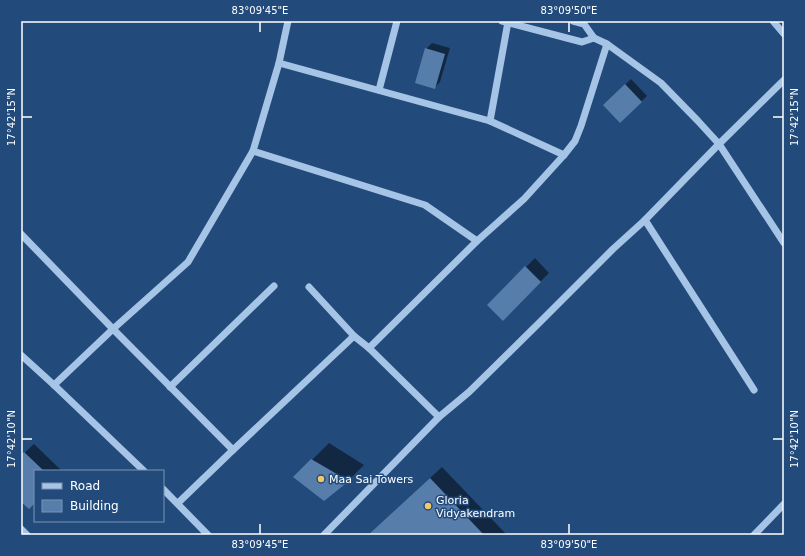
<svg xmlns="http://www.w3.org/2000/svg" width="805" height="556" font-family="'DejaVu Sans',sans-serif">
	<style>
		.shadow { fill: #0007 }
		.building { fill: #577eab }
		.lines { fill: none; stroke-linecap: round; stroke-linejoin: round }
		.minor { stroke: #a5c4e6; stroke-width: 7 }
		.ticks { fill: none; stroke: #fff; stroke-width: 1.5 }
		.poi-dot { fill: #f2c767; stroke: #224b7c; stroke-width: 1.5 }
		.labels { text-anchor: middle; dominant-baseline: central; stroke-width: 3; stroke-linejoin: round; paint-order: stroke }
		.poi-label { font-size: 11px; fill: #fff; stroke: #224b7c; text-anchor: start }
		.neatline { fill: none; stroke: #fff; stroke-width: 1.5 }
		.ticks-label { font-size: 10px; text-anchor: middle; fill: #fff }
	</style>
	<rect width="100%" height="100%" fill="#224b7c"/>
	<g class="shadow">
		<polygon points="432,43 450,48 440,82 434,88 426,49"/>
		<polygon points="631,79 647,96 620,122 604,105"/>
		<polygon points="535,258 549,273 503,319 488,305"/>
		<polygon points="329,443 364,465 348,481 295,477"/>
		<polygon points="34,444 62,471 35,471 35,501 21,501 21,456"/>
		<polygon points="442,467 507,535 368,535"/>
	</g>
	<g class="building">
		<polygon points="425,48 445,54 435,89 415,83"/>
		<polygon points="625,84 642,102 620,123 603,105"/>
		<polygon points="525,266 541,282 503,321 487,305"/>
		<polygon points="24,452 44,471 35,471 35,503 29,509 21,502 21,455"/>
		<polygon points="311,459 349,481 324,501 293,477"/>
		<polygon points="430,478 484,535 368,535"/>
	</g>
	<g class="lines">
		<g class="minor">
			<polyline points="288,21 279,63 253,151 425,205 477,241"/>
			<polyline points="502,21 582,42 594,38 607,44 661,83 698,121 719,144 784,243"/>
			<polyline points="573,21 584,24 594,38"/>
			<polyline points="773,21 784,34"/>
			<polyline points="279,63 490,121 564,155"/>
			<polyline points="379,90 397,21"/>
			<polyline points="490,121 508,22"/>
			<polyline points="645,220 754,390"/>
			<polyline points="21,234 113,329 233,450"/>
			<polyline points="309,287 354,336"/>
			<polyline points="369,348 477,241 524,199 564,155 575,141 581,126 607,44"/>
			<polyline points="21,355 54,385 144,471"/>
			<polyline points="54,385 113,329 188,262 253,151"/>
			<polyline points="170,387 274,286"/>
			<polyline points="163,489 208,535"/>
			<polyline points="178,503 233,450 354,336 369,348 439,417"/>
			<polyline points="21,529 27,535"/>
			<polyline points="324,535 439,417 469,392 539,323 613,249 645,220 719,144 784,80"/>
			<polyline points="754,535 784,504"/>
		</g>
	</g>
	<path class="ticks" d="M260,22V32M569,22V32M22,117H32M773,117H783M22,439H32M773,439H783M260,524V534M569,524V534"/>
	<g class="poi-dot">
		<circle cx="321" cy="479" r="4"/>
		<circle cx="428" cy="506" r="4"/>
	</g>
	<g class="labels">
		<g class="poi-label">
			<text x="329" y="479">Maa Sai Towers</text>
			<text x="436" y="500">Gloria<tspan x="436" dy="13">Vidyakendram</tspan></text>
		</g>
	</g>
	<rect width="805" height="556" fill="none" stroke="#224b7c" stroke-width="44"/>
	<rect x="34" y="470" width="130" height="52" fill="#224b7c" stroke="#7a93b0"/>
	<rect x="42" y="483" width="20" height="6" fill="#a5c4e6" stroke="#7a93b0"/>
	<text x="70" y="490" font-size="12" fill="#ffffff">Road</text>
	<rect x="42" y="500" width="20" height="12" fill="#577eab" stroke="#7a93b0"/>
	<text x="70" y="510" font-size="12" fill="#ffffff">Building</text>
	<rect x="22" y="22" width="761" height="512" class="neatline"/>
	<g class="ticks-label">
		<text x="260" y="14">83°09'45"E</text>
		<text x="569" y="14">83°09'50"E</text>
		<text transform="translate(11 117) rotate(-90)" y="4">17°42'15"N</text>
		<text transform="translate(794 117) rotate(-90)" y="4">17°42'15"N</text>
		<text transform="translate(11 439) rotate(-90)" y="4">17°42'10"N</text>
		<text transform="translate(794 439) rotate(-90)" y="4">17°42'10"N</text>
		<text x="260" y="548">83°09'45"E</text>
		<text x="569" y="548">83°09'50"E</text>
	</g>
</svg>
